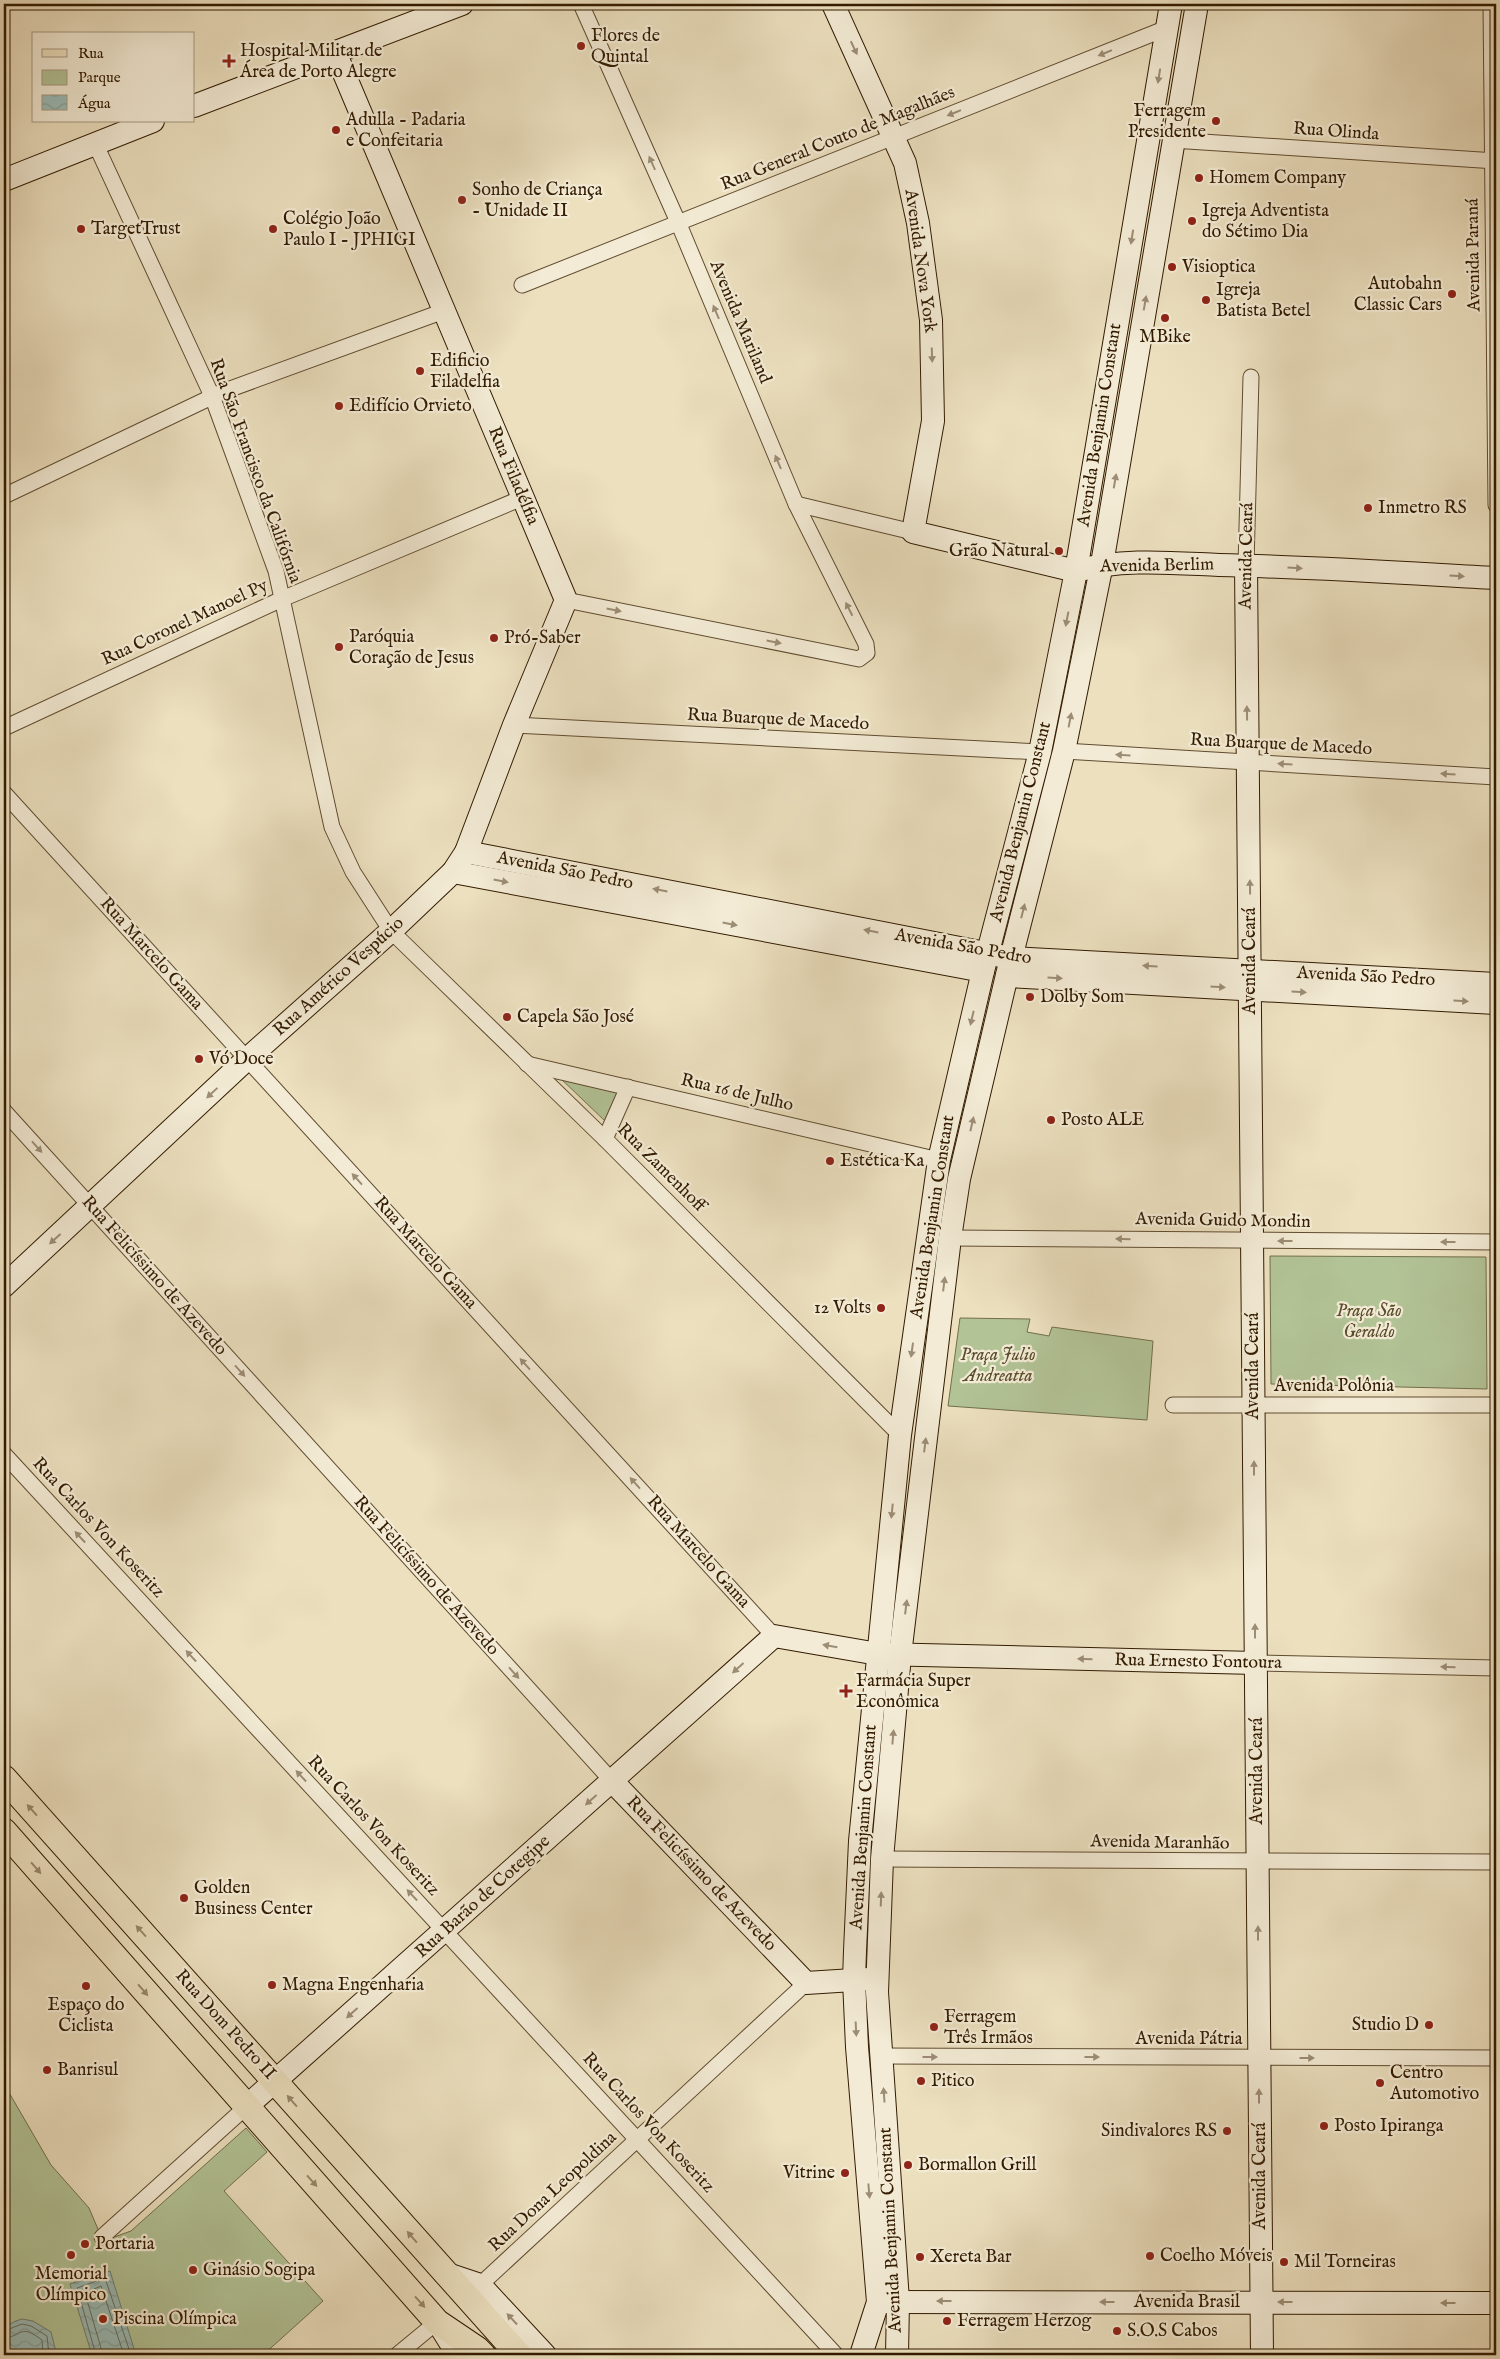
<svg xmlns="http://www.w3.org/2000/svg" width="1500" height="2359" font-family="'IM FELL English',serif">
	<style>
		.park { fill: #b2c396; stroke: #726f4b }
		.water { fill: url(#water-waves); stroke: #707c6e }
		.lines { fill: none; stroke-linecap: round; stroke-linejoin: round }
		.shore { stroke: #666c5c; stroke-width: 1 }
		.street-casing { stroke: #604c30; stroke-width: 17 }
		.secondary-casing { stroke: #321b00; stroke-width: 24 }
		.primary-casing { stroke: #321b00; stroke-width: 27 }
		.street { stroke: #f3ebd5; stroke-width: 15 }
		.secondary { stroke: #f3ebd5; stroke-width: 22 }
		.primary { stroke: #ece0bf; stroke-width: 25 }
		.oneway { fill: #9c8d75 }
		.oneway2 { fill: #988769 }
		.poi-dot { fill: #8f2418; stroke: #f3ebd5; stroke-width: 2 }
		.labels { text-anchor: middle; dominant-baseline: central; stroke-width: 4.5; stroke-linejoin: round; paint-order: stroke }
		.poi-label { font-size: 18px; fill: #321b00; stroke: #f3ebd5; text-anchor: start }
		.street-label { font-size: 18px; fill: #321b00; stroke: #f3ebd5 }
		.park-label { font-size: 18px; font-style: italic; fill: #584d2d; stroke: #f3ebd5 }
	</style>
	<defs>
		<pattern id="water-waves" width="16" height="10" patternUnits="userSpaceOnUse" patternTransform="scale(1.25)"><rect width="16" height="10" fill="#9abcb8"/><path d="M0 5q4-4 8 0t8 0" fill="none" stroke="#85a19c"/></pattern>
	</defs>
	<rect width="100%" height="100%" fill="#ece0bf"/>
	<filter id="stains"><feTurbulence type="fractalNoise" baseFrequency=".004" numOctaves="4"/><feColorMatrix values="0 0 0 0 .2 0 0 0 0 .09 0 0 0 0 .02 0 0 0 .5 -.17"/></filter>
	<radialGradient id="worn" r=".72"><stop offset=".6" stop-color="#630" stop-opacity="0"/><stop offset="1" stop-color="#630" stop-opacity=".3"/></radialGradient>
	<g class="park">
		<polygon points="558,1076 619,1091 605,1121"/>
		<polygon points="1270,1256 1486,1257 1487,1389 1271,1384"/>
		<polygon points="960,1318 1030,1319 1027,1332 1049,1336 1052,1327 1153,1341 1147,1420 948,1406"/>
		<polygon points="4,2084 51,2165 89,2208 103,2241 131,2231 246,2128 267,2152 224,2191 323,2301 263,2355 4,2355"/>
	</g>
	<g class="water">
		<polygon points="110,2271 136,2355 92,2355 70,2284"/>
		<path d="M22,2319L33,2321L51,2332L55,2348L54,2355H4C4,2336 0,2325 22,2319Z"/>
	</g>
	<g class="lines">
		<g class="shore">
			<polyline points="4,2331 22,2324 31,2326 47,2336 49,2355"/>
			<path d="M4,2338C24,2336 19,2323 42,2340L43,2355"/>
			<polyline points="96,2355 77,2288 105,2278 131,2355"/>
			<polyline points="103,2355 85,2293 101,2286 124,2355"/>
		</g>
		<defs>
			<g id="street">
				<polyline points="1491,4 1496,505"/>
				<polyline points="1172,140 1496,161"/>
				<polyline points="95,143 212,396 276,571 332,827 353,872 391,931 605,1139 900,1435"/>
				<polyline points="522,285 1167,28"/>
				<polyline points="4,496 222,392 444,311"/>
				<polyline points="796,504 913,532"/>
				<polyline points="1246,565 1251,377"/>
				<polyline points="566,600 859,659 867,653 866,644 796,504 678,222 581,4"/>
				<polyline points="514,725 1040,752"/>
				<polyline points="4,728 282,599 522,498"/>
				<polyline points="1064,751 1496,777"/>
				<polyline points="4,793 774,1636"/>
				<polyline points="527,1064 939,1160"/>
				<polyline points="4,1111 612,1781"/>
				<polyline points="605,1139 628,1087"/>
				<polyline points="950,1238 1496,1242"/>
				<polyline points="1173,1405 1496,1405"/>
				<polyline points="4,1454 836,2355"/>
				<polyline points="1256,1663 1496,1668"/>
				<polyline points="882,1859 1496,1862"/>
				<polyline points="881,2056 1496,2058"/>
				<polyline points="102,2237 246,2107"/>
				<polyline points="480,2285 806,1983"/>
				<polyline points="397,2355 437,2322"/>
			</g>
			<g id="secondary">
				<path d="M833,4L905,163L918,223L931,320L933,421L913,532L1076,571C1123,558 1172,563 1219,565C1312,567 1404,573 1496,578"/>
				<polyline points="194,106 462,4"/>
				<polyline points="4,180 153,121"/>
				<polyline points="1246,565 1262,2355"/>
				<polyline points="466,852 1011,958 1496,984"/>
				<polyline points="453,872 983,971"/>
				<polyline points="1007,976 1496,1003"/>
				<polyline points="4,1286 247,1059 391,931 453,872 466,852 514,725 566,600 335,52"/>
				<polyline points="612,1781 806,1983 869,1979"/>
				<polyline points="246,2107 774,1636 878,1654 1256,1663"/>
				<polyline points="444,2273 480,2285 545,2355"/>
				<polyline points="884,2302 1496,2303"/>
				<polyline points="438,2323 458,2355"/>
				<polyline points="861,2355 878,2302 857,2047 854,1980 855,1951 860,1841 900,1435 939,1160 983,971 1040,752 1076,571 1171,4"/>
				<polyline points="897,2355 898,2301 877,1992 882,1859 900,1655 950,1238 959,1179 1011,958 1064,751 1102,564 1197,4"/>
			</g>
			<g id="primary">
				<polyline points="4,1778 519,2355"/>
				<polyline points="4,1831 437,2322 477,2349 483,2355"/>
			</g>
		</defs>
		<use href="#street" class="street-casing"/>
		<use href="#secondary" class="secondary-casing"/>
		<use href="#primary" class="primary-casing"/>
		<use href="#street" class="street"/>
		<use href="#secondary" class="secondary"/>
		<use href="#primary" class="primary"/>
	</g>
	<defs><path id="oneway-solid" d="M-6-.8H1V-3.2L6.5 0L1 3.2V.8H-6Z" transform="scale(1.25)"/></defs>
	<g class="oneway">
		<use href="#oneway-solid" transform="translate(854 48) rotate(65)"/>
		<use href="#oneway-solid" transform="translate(1105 53) rotate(158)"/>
		<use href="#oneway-solid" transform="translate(1159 76) rotate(99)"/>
		<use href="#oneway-solid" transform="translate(954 113) rotate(158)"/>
		<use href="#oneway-solid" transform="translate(652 163) rotate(-114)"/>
		<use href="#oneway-solid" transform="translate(1132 237) rotate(99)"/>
		<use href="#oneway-solid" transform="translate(1145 303) rotate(-80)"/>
		<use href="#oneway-solid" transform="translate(716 312) rotate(-113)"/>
		<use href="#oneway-solid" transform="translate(932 355) rotate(88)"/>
		<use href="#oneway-solid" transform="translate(778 462) rotate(-113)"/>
		<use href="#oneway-solid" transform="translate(1115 481) rotate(-80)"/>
		<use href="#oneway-solid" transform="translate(1295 568) rotate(3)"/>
		<use href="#oneway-solid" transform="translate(1457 576) rotate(3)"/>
		<use href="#oneway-solid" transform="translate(849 609) rotate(-117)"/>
		<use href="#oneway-solid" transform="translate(614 610) rotate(11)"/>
		<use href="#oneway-solid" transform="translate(1067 619) rotate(101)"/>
		<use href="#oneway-solid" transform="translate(774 642) rotate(11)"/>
		<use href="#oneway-solid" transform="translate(1247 713) rotate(-91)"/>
		<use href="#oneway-solid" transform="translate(1070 720) rotate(-79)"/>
		<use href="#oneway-solid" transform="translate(1123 755) rotate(-177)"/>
		<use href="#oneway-solid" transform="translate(1285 764) rotate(-177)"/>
		<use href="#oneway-solid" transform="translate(1448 774) rotate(-177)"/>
		<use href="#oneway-solid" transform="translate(501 881) rotate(11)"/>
		<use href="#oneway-solid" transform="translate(1250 887) rotate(-91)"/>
		<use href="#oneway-solid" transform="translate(660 890) rotate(-169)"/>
		<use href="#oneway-solid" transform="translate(1023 911) rotate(-76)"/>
		<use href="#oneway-solid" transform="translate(730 924) rotate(11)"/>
		<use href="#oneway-solid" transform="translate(871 931) rotate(-169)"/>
		<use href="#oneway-solid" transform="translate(1150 966) rotate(-177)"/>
		<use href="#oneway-solid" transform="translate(1055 978) rotate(3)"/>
		<use href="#oneway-solid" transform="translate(1218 987) rotate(3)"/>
		<use href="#oneway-solid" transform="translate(1299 992) rotate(3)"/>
		<use href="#oneway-solid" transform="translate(1461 1001) rotate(3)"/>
		<use href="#oneway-solid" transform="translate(972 1018) rotate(103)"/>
		<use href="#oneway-solid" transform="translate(212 1093) rotate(137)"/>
		<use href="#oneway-solid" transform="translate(972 1124) rotate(-77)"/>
		<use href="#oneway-solid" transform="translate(37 1147) rotate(48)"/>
		<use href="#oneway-solid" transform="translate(357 1179) rotate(-132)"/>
		<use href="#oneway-solid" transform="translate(55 1239) rotate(138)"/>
		<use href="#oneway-solid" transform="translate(1123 1239) rotate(-179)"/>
		<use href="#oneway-solid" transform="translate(1285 1241) rotate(-180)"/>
		<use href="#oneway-solid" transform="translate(1448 1242) rotate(-180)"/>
		<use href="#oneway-solid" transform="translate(944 1284) rotate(-83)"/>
		<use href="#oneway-solid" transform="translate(912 1350) rotate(98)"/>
		<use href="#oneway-solid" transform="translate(525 1364) rotate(-132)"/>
		<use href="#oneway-solid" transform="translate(240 1371) rotate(48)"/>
		<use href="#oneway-solid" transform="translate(925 1445) rotate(-83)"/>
		<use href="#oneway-solid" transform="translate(1254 1468) rotate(-90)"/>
		<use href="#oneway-solid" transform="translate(635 1483) rotate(-132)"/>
		<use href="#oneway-solid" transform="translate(892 1511) rotate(96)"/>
		<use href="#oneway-solid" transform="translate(80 1537) rotate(-133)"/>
		<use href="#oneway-solid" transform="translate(906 1607) rotate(-83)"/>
		<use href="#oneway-solid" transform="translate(1255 1631) rotate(-90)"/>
		<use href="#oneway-solid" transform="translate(830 1646) rotate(-170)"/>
		<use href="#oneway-solid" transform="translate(191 1656) rotate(-133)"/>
		<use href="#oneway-solid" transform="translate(1085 1659) rotate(-179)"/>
		<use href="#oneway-solid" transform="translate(1448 1667) rotate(-179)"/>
		<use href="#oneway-solid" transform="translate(738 1668) rotate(138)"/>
		<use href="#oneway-solid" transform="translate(514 1673) rotate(48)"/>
		<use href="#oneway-solid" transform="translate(893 1737) rotate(-85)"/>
		<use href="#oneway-solid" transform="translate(301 1776) rotate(-133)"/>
		<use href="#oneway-solid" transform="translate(591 1800) rotate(138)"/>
		<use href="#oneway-solid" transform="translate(412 1895) rotate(-133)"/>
		<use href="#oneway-solid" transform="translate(881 1899) rotate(-88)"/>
		<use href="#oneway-solid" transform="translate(1258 1933) rotate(-90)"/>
		<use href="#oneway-solid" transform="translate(352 2013) rotate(138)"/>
		<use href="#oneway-solid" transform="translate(856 2029) rotate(87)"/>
		<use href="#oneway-solid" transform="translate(930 2057)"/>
		<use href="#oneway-solid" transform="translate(1092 2057)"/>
		<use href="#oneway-solid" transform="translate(1307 2058)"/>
		<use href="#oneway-solid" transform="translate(884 2095) rotate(-94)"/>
		<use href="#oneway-solid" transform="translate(1259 2096) rotate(-90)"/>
		<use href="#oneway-solid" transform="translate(869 2191) rotate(85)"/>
		<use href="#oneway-solid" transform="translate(944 2301) rotate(-180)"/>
		<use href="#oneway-solid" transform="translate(1107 2302) rotate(-180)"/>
		<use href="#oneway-solid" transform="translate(1285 2302) rotate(-180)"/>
		<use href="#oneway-solid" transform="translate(1448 2303) rotate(-180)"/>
		<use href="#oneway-solid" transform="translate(512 2319) rotate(-133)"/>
	</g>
	<g class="oneway2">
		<use href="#oneway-solid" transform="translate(32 1810) rotate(-132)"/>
		<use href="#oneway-solid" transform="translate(36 1868) rotate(49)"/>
		<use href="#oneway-solid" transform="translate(141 1931) rotate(-132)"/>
		<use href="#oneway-solid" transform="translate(143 1990) rotate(49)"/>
		<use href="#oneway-solid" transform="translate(292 2101) rotate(-131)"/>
		<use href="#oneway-solid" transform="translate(312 2181) rotate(48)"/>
		<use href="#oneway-solid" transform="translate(412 2237) rotate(-131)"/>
		<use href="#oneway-solid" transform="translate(420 2302) rotate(48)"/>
	</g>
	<g class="poi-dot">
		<circle cx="581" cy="46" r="5"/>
		<path d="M226.5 53.5h5v5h5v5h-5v5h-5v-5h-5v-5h5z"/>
		<circle cx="1216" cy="121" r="5"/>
		<circle cx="336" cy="130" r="5"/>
		<circle cx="1199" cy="178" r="5"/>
		<circle cx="462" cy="200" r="5"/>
		<circle cx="1192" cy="221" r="5"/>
		<circle cx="81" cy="229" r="5"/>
		<circle cx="273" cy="229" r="5"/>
		<circle cx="1172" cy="267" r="5"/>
		<circle cx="1452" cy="294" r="5"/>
		<circle cx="1206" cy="300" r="5"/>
		<circle cx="1165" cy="318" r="5"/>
		<circle cx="420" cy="371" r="5"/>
		<circle cx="339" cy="406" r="5"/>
		<circle cx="1368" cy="508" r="5"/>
		<circle cx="1059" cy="551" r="5"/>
		<circle cx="494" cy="638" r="5"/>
		<circle cx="339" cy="647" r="5"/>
		<circle cx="1030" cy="997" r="5"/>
		<circle cx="507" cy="1017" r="5"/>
		<circle cx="199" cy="1059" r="5"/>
		<circle cx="1051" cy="1120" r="5"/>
		<circle cx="830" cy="1161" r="5"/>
		<circle cx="881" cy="1308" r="5"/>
		<path d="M843.5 1683.5h5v5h5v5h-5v5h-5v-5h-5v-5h5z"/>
		<circle cx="184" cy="1898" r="5"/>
		<circle cx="272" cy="1985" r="5"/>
		<circle cx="86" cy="1986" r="5"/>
		<circle cx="1429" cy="2025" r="5"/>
		<circle cx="934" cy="2027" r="5"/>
		<circle cx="47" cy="2070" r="5"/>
		<circle cx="921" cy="2081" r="5"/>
		<circle cx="1380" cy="2083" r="5"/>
		<circle cx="1324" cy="2126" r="5"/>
		<circle cx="1227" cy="2131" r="5"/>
		<circle cx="908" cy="2165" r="5"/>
		<circle cx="845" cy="2173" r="5"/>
		<circle cx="85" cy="2244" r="5"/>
		<circle cx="71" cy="2255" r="5"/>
		<circle cx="1150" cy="2256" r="5"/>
		<circle cx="920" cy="2257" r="5"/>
		<circle cx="1284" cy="2262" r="5"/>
		<circle cx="193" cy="2270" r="5"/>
		<circle cx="103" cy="2319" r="5"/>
		<circle cx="947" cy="2321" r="5"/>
		<circle cx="1117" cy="2331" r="5"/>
	</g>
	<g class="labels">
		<g class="poi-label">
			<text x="591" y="36">Flores de<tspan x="591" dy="21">Quintal</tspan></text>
			<text x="240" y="51">Hospital Militar de<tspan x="240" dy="21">Área de Porto Alegre</tspan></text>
			<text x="1206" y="111" text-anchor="end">Ferragem<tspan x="1206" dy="21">Presidente</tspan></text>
			<text x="346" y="120">Adulla - Padaria<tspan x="346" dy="21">e Confeitaria</tspan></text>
			<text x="1209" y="178">Homem Company</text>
			<text x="472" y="190">Sonho de Criança<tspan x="472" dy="21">- Unidade II</tspan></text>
			<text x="1202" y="211">Igreja Adventista<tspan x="1202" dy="21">do Sétimo Dia</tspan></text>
			<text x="283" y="219">Colégio João<tspan x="283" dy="21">Paulo I - JPHIGI</tspan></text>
			<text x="91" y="229">TargetTrust</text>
			<text x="1182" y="267">Visioptica</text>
			<text x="1442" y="284" text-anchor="end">Autobahn<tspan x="1442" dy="21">Classic Cars</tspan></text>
			<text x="1216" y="290">Igreja<tspan x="1216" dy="21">Batista Betel</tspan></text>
			<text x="1165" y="337" text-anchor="middle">MBike</text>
			<text x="430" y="361">Edificio<tspan x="430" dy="21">Filadelfia</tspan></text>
			<text x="349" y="406">Edifício Orvieto</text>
			<text x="1378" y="508">Inmetro RS</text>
			<text x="1049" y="551" text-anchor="end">Grão Natural</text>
			<text x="349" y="637">Paróquia<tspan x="349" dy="21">Coração de Jesus</tspan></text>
			<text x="504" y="638">Pró-Saber</text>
			<text x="1040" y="997">Dolby Som</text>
			<text x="517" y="1017">Capela São José</text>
			<text x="209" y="1059">Vó Doce</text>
			<text x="1061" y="1120">Posto ALE</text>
			<text x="840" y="1161">Estética Ka</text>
			<text x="871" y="1308" text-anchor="end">12 Volts</text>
			<text x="856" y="1681">Farmácia Super<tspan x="856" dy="21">Econômica</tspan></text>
			<text x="194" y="1888">Golden<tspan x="194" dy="21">Business Center</tspan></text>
			<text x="282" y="1985">Magna Engenharia</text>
			<text x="86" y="2005" text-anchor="middle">Espaço do<tspan x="86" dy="21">Ciclista</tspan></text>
			<text x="944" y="2017">Ferragem<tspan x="944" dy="21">Três Irmãos</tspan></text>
			<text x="1419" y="2025" text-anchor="end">Studio D</text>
			<text x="57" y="2070">Banrisul</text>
			<text x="1390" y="2073">Centro<tspan x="1390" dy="21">Automotivo</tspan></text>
			<text x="931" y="2081">Pitico</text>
			<text x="1334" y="2126">Posto Ipiranga</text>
			<text x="1217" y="2131" text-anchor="end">Sindivalores RS</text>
			<text x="918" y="2165">Bormallon Grill</text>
			<text x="835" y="2173" text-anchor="end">Vitrine</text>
			<text x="95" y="2244">Portaria</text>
			<text x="1160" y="2256">Coelho Móveis</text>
			<text x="930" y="2257">Xereta Bar</text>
			<text x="1294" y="2262">Mil Torneiras</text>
			<text x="203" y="2270">Ginásio Sogipa</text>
			<text x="71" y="2274" text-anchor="middle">Memorial<tspan x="71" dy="21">Olímpico</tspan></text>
			<text x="113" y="2319">Piscina Olímpica</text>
			<text x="957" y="2321">Ferragem Herzog</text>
			<text x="1127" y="2331">S.O.S Cabos</text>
		</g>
		<g class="street-label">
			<text transform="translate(1336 132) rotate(4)">Rua Olinda</text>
			<text transform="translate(838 139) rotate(-22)">Rua General Couto de Magalhães</text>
			<text transform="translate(1474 255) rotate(-91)">Avenida Paraná</text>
			<text transform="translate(920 261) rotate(82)">Avenida Nova York</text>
			<text transform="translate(740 322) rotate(67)">Avenida Mariland</text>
			<text transform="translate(1100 425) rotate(-81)">Avenida Benjamin Constant</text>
			<text transform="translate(255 471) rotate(70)">Rua São Francisco da Califórnia</text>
			<text transform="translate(513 476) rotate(67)">Rua Filadélfia</text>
			<text transform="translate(1247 556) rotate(-89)">Avenida Ceará</text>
			<text transform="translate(1157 566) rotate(-1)">Avenida Berlim</text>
			<text transform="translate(185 623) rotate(-25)">Rua Coronel Manoel Py</text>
			<text transform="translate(778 720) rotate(3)">Rua Buarque de Macedo</text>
			<text transform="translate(1281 745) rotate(3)">Rua Buarque de Macedo</text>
			<text transform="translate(1021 822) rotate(-76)">Avenida Benjamin Constant</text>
			<text transform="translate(565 871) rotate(11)">Avenida São Pedro</text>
			<text transform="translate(963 947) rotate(10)">Avenida São Pedro</text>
			<text transform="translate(151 954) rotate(48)">Rua Marcelo Gama</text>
			<text transform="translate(1250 961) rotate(-90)">Avenida Ceará</text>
			<text transform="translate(339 977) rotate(-42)">Rua Américo Vespúcio</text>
			<text transform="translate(1366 977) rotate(3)">Avenida São Pedro</text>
			<text transform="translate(737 1093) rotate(13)">Rua 16 de Julho</text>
			<text transform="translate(661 1168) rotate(45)">Rua Zamenhoff</text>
			<text transform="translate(933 1217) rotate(-81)">Avenida Benjamin Constant</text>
			<text transform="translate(1223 1221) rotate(1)">Avenida Guido Mondin</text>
			<text transform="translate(425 1253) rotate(48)">Rua Marcelo Gama</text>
			<text transform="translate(154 1276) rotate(48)">Rua Felicíssimo de Azevedo</text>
			<text transform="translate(1253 1366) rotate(-90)">Avenida Ceará</text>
			<text x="1334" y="1386">Avenida Polônia</text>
			<text transform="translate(98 1528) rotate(47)">Rua Carlos Von Koseritz</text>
			<text transform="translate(698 1552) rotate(48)">Rua Marcelo Gama</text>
			<text transform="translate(426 1576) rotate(48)">Rua Felicíssimo de Azevedo</text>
			<text transform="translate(1198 1662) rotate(1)">Rua Ernesto Fontoura</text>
			<text transform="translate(1257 1771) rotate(-90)">Avenida Ceará</text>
			<text transform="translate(373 1826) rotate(47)">Rua Carlos Von Koseritz</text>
			<text transform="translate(864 1827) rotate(-86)">Avenida Benjamin Constant</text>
			<text transform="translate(1160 1843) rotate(1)">Avenida Maranhão</text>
			<text transform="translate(701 1874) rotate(46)">Rua Felicíssimo de Azevedo</text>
			<text transform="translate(483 1897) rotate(-42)">Rua Barão de Cotegipe</text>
			<text transform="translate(225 2025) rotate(48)">Rua Dom Pedro II</text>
			<text x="1189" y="2039">Avenida Pátria</text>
			<text transform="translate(648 2123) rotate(47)">Rua Carlos Von Koseritz</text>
			<text transform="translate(1260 2176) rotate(-90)">Avenida Ceará</text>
			<text transform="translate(553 2192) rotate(-43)">Rua Dona Leopoldina</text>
			<text transform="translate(891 2230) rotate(-93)">Avenida Benjamin Constant</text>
			<text x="1187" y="2302">Avenida Brasil</text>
		</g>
		<g class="park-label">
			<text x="1369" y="1311">Praça São<tspan x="1369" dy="21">Geraldo</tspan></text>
			<text x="998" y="1355">Praça Julio<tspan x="998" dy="21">Andreatta</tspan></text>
		</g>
	</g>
	<rect width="1500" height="2359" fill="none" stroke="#ece0bf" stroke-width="20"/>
	<rect x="5" y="5" width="1490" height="2349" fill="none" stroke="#321b00" stroke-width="2.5"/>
	<rect x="10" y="10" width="1480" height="2339" fill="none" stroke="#321b00"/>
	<rect x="32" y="32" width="162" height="90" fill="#f3ebd5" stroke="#a69880"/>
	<rect x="42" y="49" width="25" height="8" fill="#ece0bf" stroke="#a69880"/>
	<text x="78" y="58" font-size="15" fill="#321b00">Rua</text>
	<rect x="42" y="70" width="25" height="15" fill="#b2c396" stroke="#a69880"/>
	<text x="78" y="82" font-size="15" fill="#321b00">Parque</text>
	<rect x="42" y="95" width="25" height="15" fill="url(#water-waves)" stroke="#a69880"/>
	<text x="78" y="108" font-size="15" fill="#321b00">Água</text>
	<rect width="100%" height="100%" filter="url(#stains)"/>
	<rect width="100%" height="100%" fill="url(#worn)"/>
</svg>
